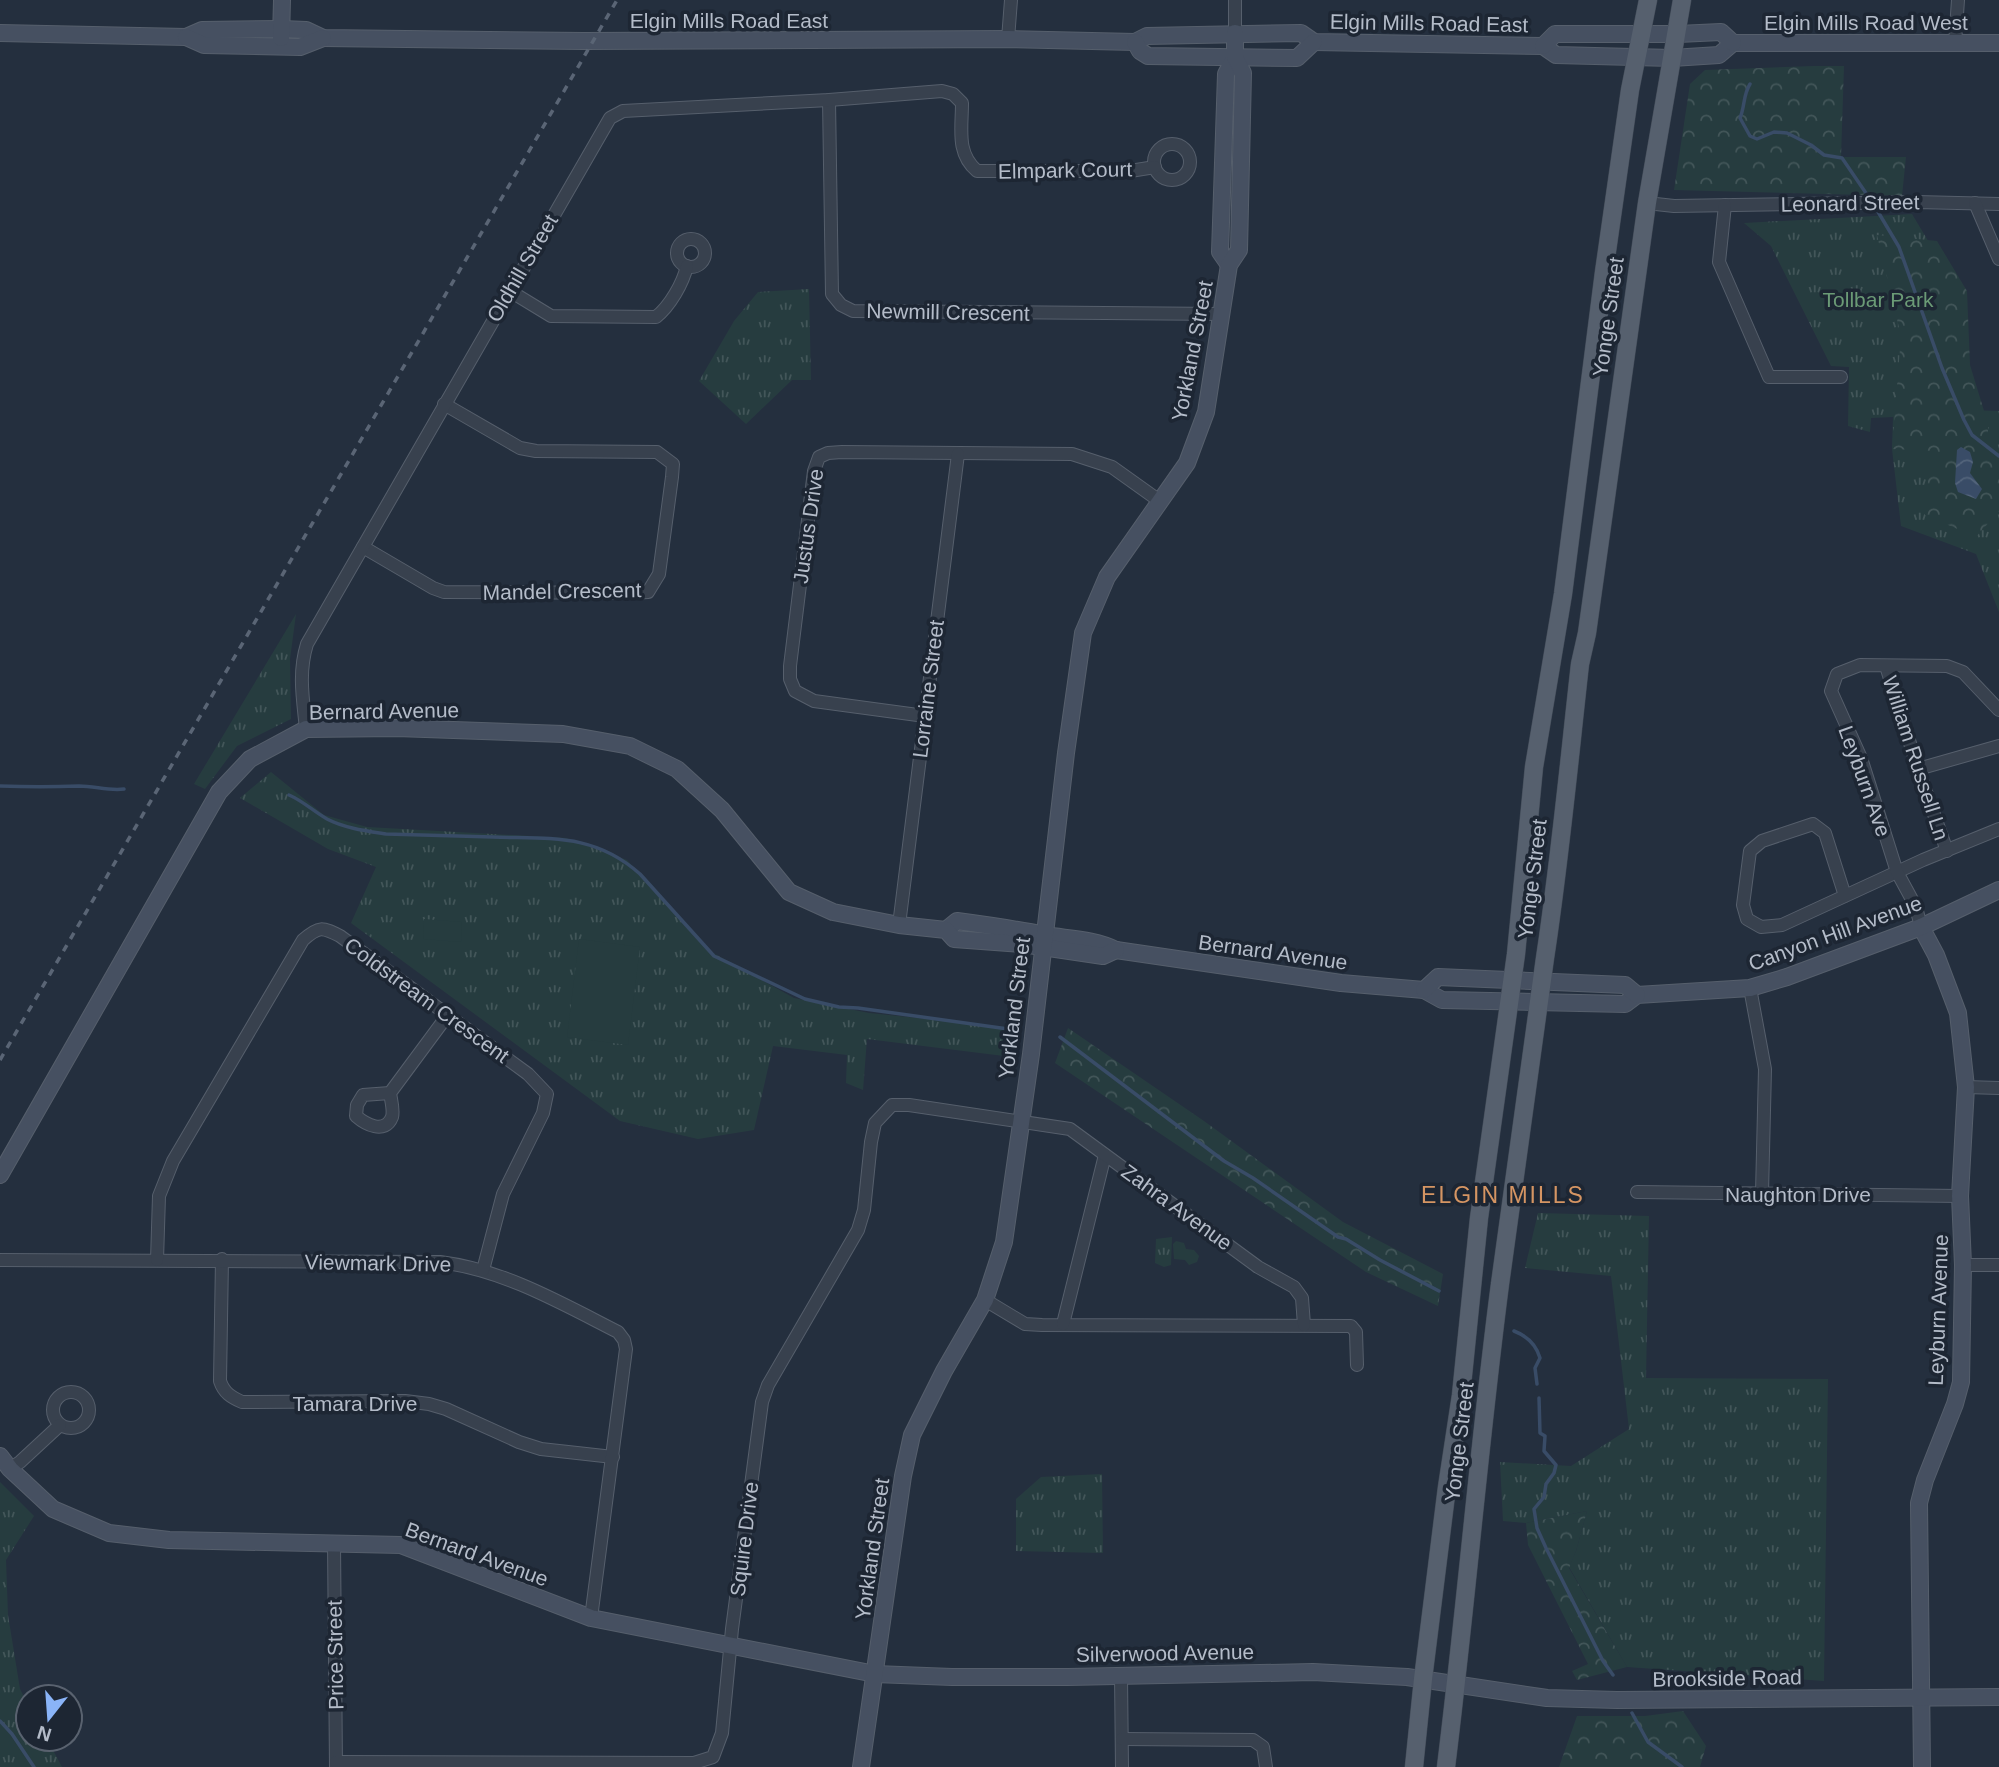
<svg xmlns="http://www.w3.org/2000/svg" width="1999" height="1767" font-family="Helvetica,sans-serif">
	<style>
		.grass { fill: url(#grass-tufts) }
		.forest { fill: url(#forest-crowns) }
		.pitch { fill: #263c3f }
		.water { fill: url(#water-waves) }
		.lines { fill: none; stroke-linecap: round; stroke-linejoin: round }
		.stream { stroke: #394c67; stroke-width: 3.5 }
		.street-casing { stroke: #565f6c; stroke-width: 14 }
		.secondary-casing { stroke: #565f6c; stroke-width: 18 }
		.primary-casing { stroke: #414a57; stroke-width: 19 }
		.street { stroke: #38414e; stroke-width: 12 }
		.secondary { stroke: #465061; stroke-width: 16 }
		.primary { stroke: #56606e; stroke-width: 18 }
		.rail { stroke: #5a6575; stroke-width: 3.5; stroke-dasharray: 7 7; stroke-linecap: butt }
		.labels { text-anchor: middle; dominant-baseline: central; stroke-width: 7; stroke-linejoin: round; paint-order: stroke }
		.street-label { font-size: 21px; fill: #b4bcc9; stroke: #1d2633 }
		.park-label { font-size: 21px; fill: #6b9a76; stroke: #1d2633 }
		.neighbourhood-label { font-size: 23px; letter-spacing: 2px; fill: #d59563; stroke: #1d2633 }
	</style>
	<defs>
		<pattern id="grass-tufts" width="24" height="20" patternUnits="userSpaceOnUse" patternTransform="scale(1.75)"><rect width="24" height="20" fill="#263c3f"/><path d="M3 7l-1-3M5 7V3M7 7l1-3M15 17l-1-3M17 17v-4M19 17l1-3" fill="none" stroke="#435659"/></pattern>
		<pattern id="forest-crowns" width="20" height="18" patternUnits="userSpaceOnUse" patternTransform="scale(1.75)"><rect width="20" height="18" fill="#263c3f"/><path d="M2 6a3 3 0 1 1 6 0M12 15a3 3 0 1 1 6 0" fill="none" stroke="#435659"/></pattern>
		<pattern id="water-waves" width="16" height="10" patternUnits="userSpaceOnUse" patternTransform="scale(1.75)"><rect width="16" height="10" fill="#394c67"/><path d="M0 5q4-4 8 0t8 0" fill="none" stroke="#53647b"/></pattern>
	</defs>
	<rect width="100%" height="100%" fill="#242f3e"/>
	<g class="grass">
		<polygon points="1912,214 1957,289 1968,410 1999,411 1999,612 1976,554 1901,526 1892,449 1893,417 1871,418 1870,432 1848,426 1849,367 1831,366 1771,246 1744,223"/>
		<polygon points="809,289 811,380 792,380 746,424 699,381 734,321 758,292"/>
		<polygon points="296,614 290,659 291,719 237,746 205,789 194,784"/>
		<polygon points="271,772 324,815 367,827 566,838 627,860 706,949 794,998 869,1013 1006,1027 1004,1056 867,1039 863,1090 846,1083 847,1055 773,1046 754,1130 698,1139 620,1121 351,923 376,867 328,849 240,798"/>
		<polygon points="1538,1213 1649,1216 1646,1378 1828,1379 1824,1681 1627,1667 1569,1567 1576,1551 1587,1511 1526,1523 1503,1521 1500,1462 1571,1466 1629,1429 1611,1276 1525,1268"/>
		<polygon points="1172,1237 1171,1265 1164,1267 1155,1263 1156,1239"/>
		<polygon points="1176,1241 1184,1243 1186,1249 1194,1250 1199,1256 1197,1262 1189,1265 1185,1260 1174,1259 1173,1244"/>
		<polygon points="1102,1474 1103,1553 1016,1551 1016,1499 1041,1477"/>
		<polygon points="0,1482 34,1516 6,1560 8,1615 20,1689 28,1705 28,1739 47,1739 62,1767 0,1767"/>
	</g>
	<g class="forest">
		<polygon points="1814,66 1844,66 1841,157 1906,157 1902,196 1674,190 1690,84 1705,70"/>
		<polygon points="1877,235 1937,241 1967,291 1970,365 1988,424 1988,450 1999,471 1999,511 1976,537 1925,515 1929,468 1935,451 1892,449 1901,336"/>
		<polygon points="1068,1028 1204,1121 1343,1222 1443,1274 1438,1306 1366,1272 1055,1063"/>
		<polygon points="1587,1511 1576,1551 1569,1568 1627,1667 1577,1680 1572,1671 1588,1664 1528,1545 1526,1523"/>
		<polygon points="1683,1711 1706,1746 1700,1767 1559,1767 1577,1716 1645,1716"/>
	</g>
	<g class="pitch">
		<polygon points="424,919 462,922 461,942 423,939"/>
		<polygon points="579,939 640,947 628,1045 567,1037"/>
	</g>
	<polygon class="water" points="1961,447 1970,452 1973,462 1970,473 1982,489 1976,499 1958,492 1955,483 1957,450"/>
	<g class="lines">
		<g class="stream">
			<path d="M1750,84C1743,95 1745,106 1740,118L1750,136L1757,139L1774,132L1787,133L1811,145L1824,155L1842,158L1870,199"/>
			<polyline points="1874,205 1899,247 1942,368 1964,420 1972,435 1999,456"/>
			<path d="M0,786C27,787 53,787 79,786C95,786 108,791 124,789"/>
			<path d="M289,795C303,801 313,811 327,819C344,828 367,831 386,834C422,835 457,836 493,837C550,839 594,833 640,874L714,956L805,999L839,1007L858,1008L1008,1029"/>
			<polyline points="1060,1037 1224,1161 1253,1178 1338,1237 1346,1239 1380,1260 1439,1291"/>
			<path d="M1514,1331C1527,1336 1536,1344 1540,1358L1535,1368L1537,1384"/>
			<polyline points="1539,1398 1540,1433 1545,1436 1544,1451 1556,1465 1554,1473 1546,1484 1544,1497 1534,1509 1537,1528 1546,1548 1603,1661 1613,1675"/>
			<polyline points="1632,1713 1648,1742 1682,1767"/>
			<polyline points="0,1721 12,1734 34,1767"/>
		</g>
		<defs>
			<g id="street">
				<polyline points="1235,33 1235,0"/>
				<polyline points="1008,39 1011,0"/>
				<polyline points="1955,43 1958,0"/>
				<polyline points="829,100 832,294 841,305 853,311 1223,314"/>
				<circle cx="1172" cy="162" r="18"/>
				<polyline points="1647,203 1674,206 1917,202 1999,204"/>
				<polyline points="1975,203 1999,259"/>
				<polyline points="1725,205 1719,262 1769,377 1841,377"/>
				<circle cx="691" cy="253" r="14"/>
				<path d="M510,291L551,316L656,317C670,306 683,283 687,266"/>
				<polyline points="363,547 433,588 444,592 631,593 648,592 659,574 672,477 673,464 657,452 536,451 520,448 444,404"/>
				<polyline points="1886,666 1918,769 1947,851"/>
				<polyline points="925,716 814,701 795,691 790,679 790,666 814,471 819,457 828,453 842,452 1072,454 1112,467 1161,502"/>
				<path d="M306,729C303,699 298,673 307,644L610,118L623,111L829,100L942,91L953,94L962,103C962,129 956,153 977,171H1130L1155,167"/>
				<polyline points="1918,769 1999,746"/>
				<polyline points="1845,896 1825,833 1813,824 1762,841 1750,851 1743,905 1747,919 1761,927 1782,925 1923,860 1999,829"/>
				<polyline points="899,925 958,454"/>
				<polyline points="1921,927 1916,907 1897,872 1861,758 1831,691 1837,674 1860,665 1947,666 1963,672 1999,710"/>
				<polyline points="1750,988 1765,1069 1762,1193"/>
				<polyline points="1966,1087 1999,1088"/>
				<path d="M390,1093L363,1095L357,1105L356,1116C365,1124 385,1135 392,1117C394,1110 391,1100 390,1093L447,1016"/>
				<polyline points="1637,1192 1960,1196"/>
				<path d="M222,1259L220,1381C224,1393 231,1397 242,1402L405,1401L429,1404L446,1409L519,1442L541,1449L613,1457"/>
				<path d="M0,1260L440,1262C504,1270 561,1303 618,1332L624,1340L626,1349L591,1618"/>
				<path d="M157,1260L159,1196L173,1161L303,940C319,926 322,927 340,936L528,1074L547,1094L543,1113L503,1194L483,1270"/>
				<polyline points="1963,1265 1999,1265"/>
				<polyline points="985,1300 1025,1324 1042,1325 1351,1326 1356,1332 1357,1365"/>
				<polyline points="1063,1324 1105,1155"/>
				<circle cx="71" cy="1410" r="18"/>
				<polyline points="10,1469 20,1462 60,1425"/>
				<polyline points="334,1543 336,1767"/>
				<polyline points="1121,1676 1122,1767"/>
				<polyline points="1122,1739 1253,1740 1263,1747 1266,1767"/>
				<polyline points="336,1762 694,1763 713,1757 722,1733 732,1629 762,1402 768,1385 858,1230 864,1210 871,1142 875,1123 892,1105 909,1105 1070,1129 1258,1267 1294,1287 1302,1298 1304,1325"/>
			</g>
			<g id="secondary">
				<polyline points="0,33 186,37 202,30 282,29 306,30 323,38 584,41 1008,39 1135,42 1147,36 1301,33 1314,42 1543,46 1556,55 1672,58 1719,55 1733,43 1999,43"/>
				<polyline points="186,37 204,45 300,47 323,38"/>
				<polyline points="281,38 282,0"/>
				<polyline points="1135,42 1140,51 1148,56 1297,58 1314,42"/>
				<polyline points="1543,46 1555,34 1678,34 1721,32 1733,43"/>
				<polyline points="1229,265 1220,252 1226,74 1235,57"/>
				<polyline points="1921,927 1936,955 1958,1013 1966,1087 1960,1196 1963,1265 1961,1382 1955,1404 1925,1480 1919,1503 1922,1767"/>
				<path d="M946,930L957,921C987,925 1016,929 1045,935C1069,939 1094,939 1116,950L1341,983L1424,990L1442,1000L1625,1004L1637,995L1750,988L1787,977L1921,927L1999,890"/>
				<polyline points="1424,990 1438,977 1625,985 1637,995"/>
				<polyline points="0,1175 219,792 250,759 306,729 397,728 563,734 630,746 677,769 722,810 789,892 833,912 899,925 946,930 954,939 1022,944 1103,956 1116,950"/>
				<polyline points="0,1456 10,1469 53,1509 109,1533 169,1540 401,1545 591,1618 875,1674 952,1677 1068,1677 1313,1672 1407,1677 1547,1698 1617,1700 1999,1697"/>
				<polyline points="861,1767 903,1476 912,1435 944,1371 985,1300 1004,1242 1031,1054 1066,753 1083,633 1107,577 1187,463 1206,412 1229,265 1239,250 1243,73 1235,57 1235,33"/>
			</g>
			<g id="primary">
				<polyline points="1414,1767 1423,1679 1447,1487 1461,1395 1479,1218 1516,954 1534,767 1563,594 1604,272 1630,90 1648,0"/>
				<path d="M1446,1767C1466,1606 1479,1445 1500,1284C1515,1175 1530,1066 1545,958C1560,860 1569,762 1580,664L1587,633L1647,203L1682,0"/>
			</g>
		</defs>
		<use href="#street" class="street-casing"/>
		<use href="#secondary" class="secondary-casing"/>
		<use href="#primary" class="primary-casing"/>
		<use href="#street" class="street"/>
		<use href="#secondary" class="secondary"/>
		<use href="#primary" class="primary"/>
		<polyline class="rail" points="0,1060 617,0"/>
	</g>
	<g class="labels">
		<g class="street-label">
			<text x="729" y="20">Elgin Mills Road East</text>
			<text x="1866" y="22">Elgin Mills Road West</text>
			<text transform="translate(1429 23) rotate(1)">Elgin Mills Road East</text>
			<text transform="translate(1065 170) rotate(-1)">Elmpark Court</text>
			<text transform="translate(1850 203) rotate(-1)">Leonard Street</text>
			<text transform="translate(522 268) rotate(-60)">Oldhill Street</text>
			<text transform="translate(948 312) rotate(1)">Newmill Crescent</text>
			<text transform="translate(1608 317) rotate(-82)">Yonge Street</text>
			<text transform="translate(1192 351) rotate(-79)">Yorkland Street</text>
			<text transform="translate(808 526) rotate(-82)">Justus Drive</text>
			<text transform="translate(562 591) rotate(-1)">Mandel Crescent</text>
			<text transform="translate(928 689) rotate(-83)">Lorraine Street</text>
			<text transform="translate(384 711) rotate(-1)">Bernard Avenue</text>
			<text transform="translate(1916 758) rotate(72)">William Russell Ln</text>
			<text transform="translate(1865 781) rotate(70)">Leyburn Ave</text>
			<text transform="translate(1532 879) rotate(-83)">Yonge Street</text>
			<text transform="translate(1835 933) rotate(-20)">Canyon Hill Avenue</text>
			<text transform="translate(1273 952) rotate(8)">Bernard Avenue</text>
			<text transform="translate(427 1000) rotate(36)">Coldstream Crescent</text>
			<text transform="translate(1014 1008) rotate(-83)">Yorkland Street</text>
			<text x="1798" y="1194">Naughton Drive</text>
			<text transform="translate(1177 1207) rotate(36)">Zahra Avenue</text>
			<text transform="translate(378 1263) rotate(1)">Viewmark Drive</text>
			<text transform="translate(1938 1310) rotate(-88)">Leyburn Avenue</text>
			<text x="355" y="1403">Tamara Drive</text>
			<text transform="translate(1459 1442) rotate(-83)">Yonge Street</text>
			<text transform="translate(744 1539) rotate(-83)">Squire Drive</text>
			<text transform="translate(872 1549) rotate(-82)">Yorkland Street</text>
			<text transform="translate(477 1554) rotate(20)">Bernard Avenue</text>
			<text transform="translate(1165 1653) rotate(-1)">Silverwood Avenue</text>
			<text transform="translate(335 1655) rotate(-91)">Price Street</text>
			<text transform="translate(1727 1678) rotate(-1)">Brookside Road</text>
		</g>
		<g class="park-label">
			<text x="1878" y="299">Tollbar Park</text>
		</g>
		<g class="neighbourhood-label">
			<text x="1503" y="1195">ELGIN MILLS</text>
		</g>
	</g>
	<g transform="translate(49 1718) rotate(197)"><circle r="33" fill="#1d2633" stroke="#59626f" stroke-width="2"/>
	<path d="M0-5L12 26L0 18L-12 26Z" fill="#8ab4f8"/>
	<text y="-10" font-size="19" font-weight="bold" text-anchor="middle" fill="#b4bcc9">N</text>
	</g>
</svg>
